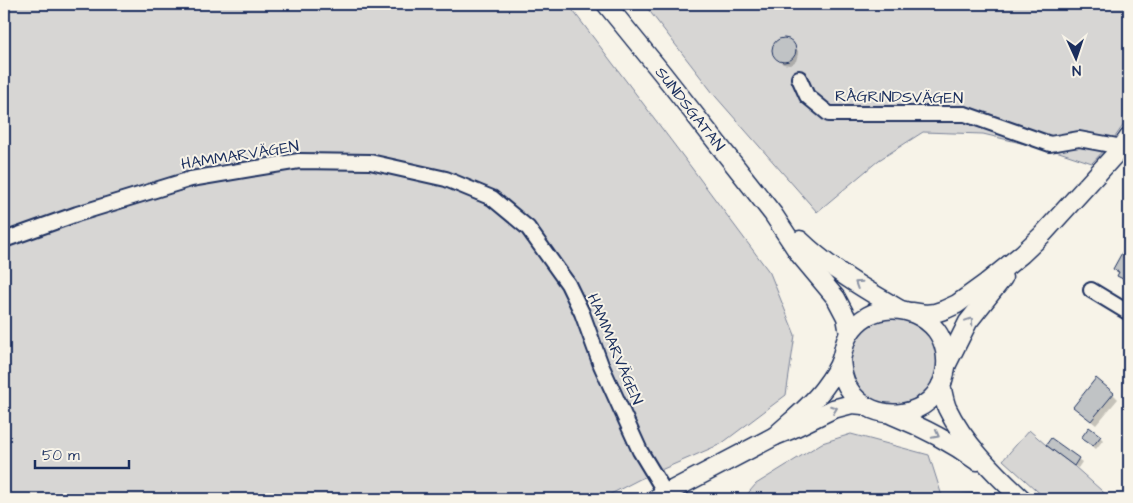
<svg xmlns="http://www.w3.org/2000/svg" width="1133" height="503" font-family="'Architects Daughter',sans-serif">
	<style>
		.green { fill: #d7d6d4; stroke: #798299 }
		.shadow { fill: #0003 }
		.building { fill: #c0c3c5; stroke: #1b2f5e }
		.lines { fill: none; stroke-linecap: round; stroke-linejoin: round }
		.minor-casing { stroke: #1b2f5e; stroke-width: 18 }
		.major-casing { stroke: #1b2f5e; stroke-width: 21 }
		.minor { stroke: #f7f3e8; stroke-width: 14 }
		.major { stroke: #f7f3e8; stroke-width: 18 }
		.oneway { stroke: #8991a3 }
		.labels { text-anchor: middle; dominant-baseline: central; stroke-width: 4; stroke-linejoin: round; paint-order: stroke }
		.street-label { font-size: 16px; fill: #1b2f5e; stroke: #f7f3e8 }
	</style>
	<rect width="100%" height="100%" fill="#f7f3e8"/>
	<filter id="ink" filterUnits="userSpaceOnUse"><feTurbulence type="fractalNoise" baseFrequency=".02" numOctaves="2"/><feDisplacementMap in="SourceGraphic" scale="10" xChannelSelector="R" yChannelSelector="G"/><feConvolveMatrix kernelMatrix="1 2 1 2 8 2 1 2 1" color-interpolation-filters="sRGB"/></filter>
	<g filter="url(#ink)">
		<g class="green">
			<polygon points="4,4 568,4 691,167 770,273 795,335 786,395 721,444 640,479 601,499 4,499"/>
			<polygon points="644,4 1129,4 1129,117 1110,144 1092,163 1059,152 983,134 923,132 879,160 817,212 716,97"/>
			<circle cx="893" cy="362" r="44"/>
			<polygon points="1029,430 1046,445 1074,466 1111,499 1046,499 1003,460"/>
			<polygon points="851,434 929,455 942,496 978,493 973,499 743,499 756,484 822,443"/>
		</g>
		<g class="shadow">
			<polygon points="783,40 790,42 798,51 798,54 796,61 790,65 783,64 774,55 773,52 775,45 777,43"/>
			<polygon points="1124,251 1129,254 1129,288 1125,283 1125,282 1118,276 1119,274 1114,269"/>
			<polygon points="1113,394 1118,399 1096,425 1080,412"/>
			<polygon points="1100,437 1103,440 1096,449 1086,441"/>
			<polygon points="1052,440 1082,462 1078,468 1047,445"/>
		</g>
		<g class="building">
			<circle cx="784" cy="50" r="12"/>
			<polygon points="1124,249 1129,253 1129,287 1123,283 1125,280 1117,276 1119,272 1113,269"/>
			<polygon points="1096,378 1114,393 1091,421 1073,407"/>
			<polygon points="1089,427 1101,436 1093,446 1081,438"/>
			<polygon points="1051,438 1079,458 1074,466 1046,445"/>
		</g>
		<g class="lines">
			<defs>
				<g id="minor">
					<polyline points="799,78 807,96 829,114 965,114 1050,144 1079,139 1122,147 1129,151"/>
					<polyline points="4,240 77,214 191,179 299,161 370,162 446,179 492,198 528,228 568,284 582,313 601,365 640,451 669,499"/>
					<polyline points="1091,290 1129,313"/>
				</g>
				<g id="major">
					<polyline points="606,4 662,73 773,214 800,255 836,298 846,317 849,334"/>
					<path d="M800,240C829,268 864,289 899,309"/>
					<polyline points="912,312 925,314 935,313 944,310 957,304 986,283 1022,254 1042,235 1122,147 1129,137"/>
					<polyline points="947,364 968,322 1003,278"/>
					<path d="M941,385C943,393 944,401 947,408C963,442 995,474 1022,499"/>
					<path d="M892,415C922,427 951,442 977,461"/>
					<path d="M775,436C792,420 810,407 824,388C830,380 838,369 841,359C844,350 844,342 849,334C869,302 913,302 936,330C945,342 948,359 945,373C936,419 872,428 849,389C843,380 842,370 841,360"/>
					<polyline points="655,499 775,436 790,430 833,409 852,404 863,405"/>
				</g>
			</defs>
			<use href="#minor" class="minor-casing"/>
			<use href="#major" class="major-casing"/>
			<use href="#minor" class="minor"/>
			<use href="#major" class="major"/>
		</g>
		<defs><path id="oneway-chevron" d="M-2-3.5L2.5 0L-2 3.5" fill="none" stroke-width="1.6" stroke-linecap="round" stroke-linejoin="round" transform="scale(1.25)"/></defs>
		<g class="oneway">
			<use href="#oneway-chevron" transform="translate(858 284) rotate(-147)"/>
			<use href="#oneway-chevron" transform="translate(970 321) rotate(-56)"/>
			<use href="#oneway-chevron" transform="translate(834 409) rotate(-20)"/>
			<use href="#oneway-chevron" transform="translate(936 435) rotate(28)"/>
		</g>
	</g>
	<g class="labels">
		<g class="street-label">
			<text transform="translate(899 97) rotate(1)">RÅGRINDSVÄGEN</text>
			<text transform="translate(690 109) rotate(52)">SUNDSGATAN</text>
			<text transform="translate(240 155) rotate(-9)">HAMMARVÄGEN</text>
			<text transform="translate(615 349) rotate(67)">HAMMARVÄGEN</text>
		</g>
	</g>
	<rect width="1133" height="503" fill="none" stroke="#f7f3e8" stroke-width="20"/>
	<rect x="10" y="10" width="1113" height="483" fill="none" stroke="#1b2f5e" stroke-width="2" filter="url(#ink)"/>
	<g transform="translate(1076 58) rotate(177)" stroke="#f7f3e8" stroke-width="4" paint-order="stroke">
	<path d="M0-4L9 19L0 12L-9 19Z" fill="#1b2f5e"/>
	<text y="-8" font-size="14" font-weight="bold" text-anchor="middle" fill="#1b2f5e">N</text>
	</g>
	<path d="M35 460v8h94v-8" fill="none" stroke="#1b2f5e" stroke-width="2.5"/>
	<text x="42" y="460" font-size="15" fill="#1b2f5e" stroke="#f7f3e8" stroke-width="4" paint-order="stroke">50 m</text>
</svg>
